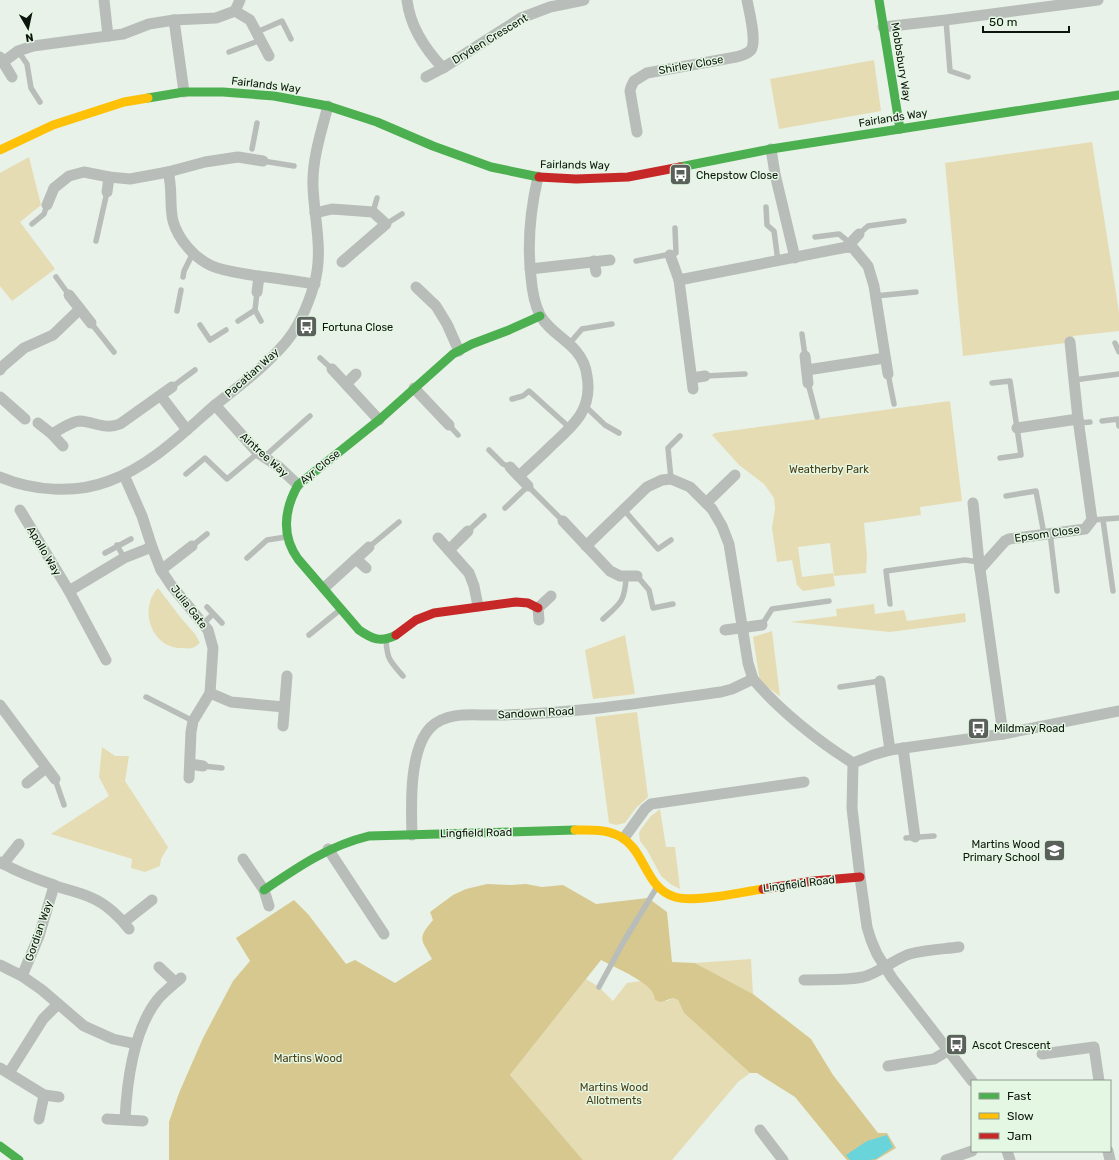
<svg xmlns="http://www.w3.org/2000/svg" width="1119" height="1160" font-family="Rubik,sans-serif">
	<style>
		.green { fill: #e6dcb3 }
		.forest { fill: #d7c88f }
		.water { fill: #69d5da }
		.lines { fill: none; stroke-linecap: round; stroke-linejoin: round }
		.lane { stroke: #b8bdba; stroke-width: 5.5 }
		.street { stroke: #b8bdba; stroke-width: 11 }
		.fast { stroke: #4caf50; stroke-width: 9 }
		.slow { stroke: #ffc107; stroke-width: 9 }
		.jam { stroke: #c62828; stroke-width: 9 }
		.labels { text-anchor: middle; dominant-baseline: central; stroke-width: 3; stroke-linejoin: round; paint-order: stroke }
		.street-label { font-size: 11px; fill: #0d130d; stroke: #e3f7e3 }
		.poi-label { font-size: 11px; fill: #0d130d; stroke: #e3f7e3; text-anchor: start }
		.park-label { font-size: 11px; fill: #4a3b13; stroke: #e3f7e3 }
	</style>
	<rect width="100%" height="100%" fill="#e8f2e8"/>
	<g class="green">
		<polygon points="874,60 881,111 779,129 770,79"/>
		<polygon points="1092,142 1119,312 1119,331 1073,336 1074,342 963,356 945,163"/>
		<polygon points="29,157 41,205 20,222 55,269 12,301 0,286 0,173"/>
		<polygon points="950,401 962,501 920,507 921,515 864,523 867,556 866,573 834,576 830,543 798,547 802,577 833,573 835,586 803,591 797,585 792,560 777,562 772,528 775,508 774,498 764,484 739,465 712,435 715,433"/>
		<path d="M158,588L181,618L195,634L200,643C197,645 194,648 192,648C189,649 185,648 182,648C152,649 138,609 158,588Z"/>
		<polygon points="874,604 875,614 904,610 907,621 965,613 966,622 890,632 790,622 837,616 836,609"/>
		<polygon points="772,631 780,696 760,682 753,637"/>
		<polygon points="625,635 635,694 593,699 585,650"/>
		<polygon points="637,712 648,797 636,808 625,823 616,825 609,823 595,717"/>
		<polygon points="102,747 115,756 129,756 125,781 168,847 161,859 160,866 145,872 131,868 132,859 51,834 109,796 99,777"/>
		<polygon points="660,809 666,847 675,847 680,889 672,885 661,876 647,850 640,841 639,833 641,829 651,816"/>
		<polygon points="751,959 753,994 695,963"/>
		<polygon points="586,979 599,987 613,1001 627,983 641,981 646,985 655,996 667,1001 673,998 678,1000 684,1013 750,1073 738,1082 672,1160 583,1160 510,1075"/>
	</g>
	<path class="forest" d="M487,884L511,885L526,884L542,887L563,885L596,904L648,898L667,912L672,962L695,963L753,994L811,1039L833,1075L878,1133H887L896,1148L876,1160H847L840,1152L795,1097L757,1073H750L684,1013L678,1000L673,998L661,1002L655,1000C655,983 615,968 601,960L510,1075L583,1160H169V1122L179,1093L203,1038L233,981L250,961L236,938L294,900L308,914L346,964L355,960L395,983L432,959C421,939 417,939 433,920L430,912L453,895L466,889Z"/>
	<polygon class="water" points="887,1135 893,1147 876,1159 869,1160 850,1160 846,1155 867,1141"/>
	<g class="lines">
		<g class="lane">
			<polyline points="946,20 950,71 968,77"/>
			<polyline points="257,32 282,21 291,39"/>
			<polyline points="18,51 27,64 31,88 40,102"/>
			<polyline points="229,52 261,40"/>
			<polyline points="252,149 257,123"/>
			<polyline points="263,161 294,166"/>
			<polyline points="766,207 767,225 774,231 778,261"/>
			<polyline points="373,212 377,198"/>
			<polyline points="32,224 44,214 47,205"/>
			<polyline points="386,224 402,214"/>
			<polyline points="859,234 868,226 904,221"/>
			<polyline points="815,237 839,234 850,243"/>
			<polyline points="96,241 107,192"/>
			<polyline points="636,261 676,253 675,228"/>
			<polyline points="56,277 69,295"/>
			<polyline points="183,277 184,271 193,253"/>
			<polyline points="257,292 255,310 261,321"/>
			<polyline points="875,296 916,292"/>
			<polyline points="177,311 181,290"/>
			<polyline points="238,321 255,310"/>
			<polyline points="91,323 114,352"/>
			<polyline points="200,325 210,340 226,330"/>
			<polyline points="802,334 805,356"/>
			<polyline points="1115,343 1119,352"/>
			<polyline points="569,344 582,329 612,324"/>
			<polyline points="320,358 332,369"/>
			<polyline points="888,374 894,404"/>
			<polyline points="705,376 745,374"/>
			<polyline points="1074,380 1119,374"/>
			<polyline points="808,383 817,417"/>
			<polyline points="992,383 1010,381 1021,455 1000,458"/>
			<polyline points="172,387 195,370"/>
			<polyline points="512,399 523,396 529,391 570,428"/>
			<polyline points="585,406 605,425 619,433"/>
			<polyline points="1102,421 1118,419 1119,426"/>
			<polyline points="1079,423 1090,422"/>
			<polyline points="449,425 458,435"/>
			<polyline points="489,450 503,464 510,467"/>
			<polyline points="264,457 310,416"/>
			<polyline points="186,474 205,458 227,479 258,453"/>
			<polyline points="671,479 668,448 680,436"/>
			<polyline points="1006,496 1036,491 1044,534"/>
			<polyline points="505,508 528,486 563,521"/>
			<polyline points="624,510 658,549 671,540"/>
			<polyline points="1092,520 1119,518"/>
			<polyline points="1103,520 1113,591"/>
			<polyline points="468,531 484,516"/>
			<polyline points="1050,533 1057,591"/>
			<polyline points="117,545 124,558"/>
			<polyline points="192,546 207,534"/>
			<polyline points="369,547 399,522"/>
			<polyline points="105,553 131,539"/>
			<polyline points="247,558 267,540 286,537"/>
			<polyline points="637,576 649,590 653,608 673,604"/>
			<polyline points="890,604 886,571 965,560 979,562"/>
			<polyline points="207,607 222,623"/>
			<path d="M603,619C621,603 625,601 626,577"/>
			<polyline points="203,624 213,614"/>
			<polyline points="762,625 772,609 829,601"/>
			<polyline points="309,635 341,609"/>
			<path d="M386,639C387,660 390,661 403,676"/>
			<polyline points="840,687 880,681"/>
			<polyline points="146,697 193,721"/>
			<polyline points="203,766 222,768"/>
			<polyline points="55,779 64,805"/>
			<polyline points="906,838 934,836"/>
			<polyline points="599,987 624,941 657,887"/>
		</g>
		<g class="street">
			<polyline points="104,0 108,36"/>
			<path d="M407,0C410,26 425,49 443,68L521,18L550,7L584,0"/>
			<polyline points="235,11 240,0"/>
			<polyline points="174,20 216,18 235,11 250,20 269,56"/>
			<polyline points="883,27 946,20 1098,0"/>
			<polyline points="0,57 3,62 18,51 33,46 123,34 149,24 174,20 184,92"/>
			<polyline points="3,62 12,77"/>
			<polyline points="426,77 443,68"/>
			<path d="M637,132L630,91L631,87L634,81L647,73L736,57C741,56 747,54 751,50C757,41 749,11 747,0"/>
			<polyline points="771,149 775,174 795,258"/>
			<path d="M168,172C173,189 169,205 173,221C178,239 194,258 212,266C226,272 242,273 257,276C276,278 295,281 315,284"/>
			<polyline points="107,192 109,177"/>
			<polyline points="47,205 54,188 69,176 84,172 109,177 130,179 168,172 205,162 238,157 263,161"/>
			<polyline points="315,213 332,209 373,212 386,224 342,262"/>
			<polyline points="847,247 859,234"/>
			<polyline points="670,255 679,280 693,389"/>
			<polyline points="594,261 596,272"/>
			<polyline points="530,269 610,260"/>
			<polyline points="679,280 847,247 853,248 868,266 874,286 888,374"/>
			<polyline points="416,287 436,306 447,324 459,351"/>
			<polyline points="257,292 259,276"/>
			<polyline points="69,295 91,323"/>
			<polyline points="805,356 808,383"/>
			<polyline points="332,369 379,420"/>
			<polyline points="0,370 3,366 24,348 53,335 80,309"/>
			<polyline points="807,370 885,358"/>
			<polyline points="692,378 705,376"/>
			<polyline points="346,384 356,374"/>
			<polyline points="414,388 449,425"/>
			<polyline points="161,396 187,430"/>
			<polyline points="0,397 25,419"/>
			<polyline points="215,405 258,453 279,467 298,485"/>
			<polyline points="38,423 52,434 63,446"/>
			<polyline points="1017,428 1078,419"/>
			<path d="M52,434C59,430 72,421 80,421C95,422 105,430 120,424L172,387"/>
			<polyline points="510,467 528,486"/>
			<polyline points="124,475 142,516 152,547 161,570 171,585 208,630 213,648 210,693 193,721 191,732 189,778"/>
			<path d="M519,476C530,466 541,456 552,445C574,425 593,409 587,376C586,367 582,358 576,351C565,338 549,331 540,315C534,303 532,290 531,277C527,243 530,211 538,177"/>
			<path d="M0,477C34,491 75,494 109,481C150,466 182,434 214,406C239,386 265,367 286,342C300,325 308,305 314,285C324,252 314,219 313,186C312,160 321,132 328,106"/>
			<polyline points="706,503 735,475"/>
			<polyline points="973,503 979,562 1003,734"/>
			<polyline points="20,510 69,591 106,660"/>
			<polyline points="563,521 610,571 620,576 637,576"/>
			<polyline points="438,538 469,573 474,586 478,606"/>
			<polyline points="586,546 647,487 662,480 671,479 690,487 712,509 722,526 729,544 748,663 753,679"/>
			<polyline points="449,550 468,531"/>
			<polyline points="356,559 366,568"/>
			<polyline points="980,569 1005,541 1009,539 1085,529 1092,520 1078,419 1070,342"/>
			<polyline points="161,570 192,546"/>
			<polyline points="324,588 369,547"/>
			<polyline points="69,591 124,558 152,547"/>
			<polyline points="539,620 538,608 551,596"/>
			<polyline points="725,630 762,625"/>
			<polyline points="880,681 890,750"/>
			<polyline points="210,693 231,702 284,707"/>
			<polyline points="0,705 55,779"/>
			<polyline points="283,726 287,676"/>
			<polyline points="903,748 915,837"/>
			<polyline points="853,763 852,808 860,877 867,927 871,940 877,954 892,978 972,1081"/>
			<polyline points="853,763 873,755 890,750 1003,734 1119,711"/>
			<polyline points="190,764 203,766"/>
			<polyline points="27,783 46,768"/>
			<path d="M412,835C411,805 409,749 431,727C449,710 476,716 498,715C573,714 647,702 721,692L732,689L753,679C779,710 819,742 853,763"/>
			<polyline points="624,838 645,809 651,804 804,782"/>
			<polyline points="328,849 384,934"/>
			<polyline points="243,859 264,890 269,906"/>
			<path d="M0,862C17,872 36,879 54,885C66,890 79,892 92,898C106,904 120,917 129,929"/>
			<polyline points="3,864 19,844"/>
			<polyline points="124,922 152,900"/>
			<polyline points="0,965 22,976 42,990 84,1026 113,1039 136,1044"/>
			<polyline points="159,967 175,982"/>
			<polyline points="22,976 39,936 54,886"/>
			<path d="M804,980C823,979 844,981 863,977C879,973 892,961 907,955C919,950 945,949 959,947"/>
			<polyline points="1042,1054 1094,1047 1099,1081"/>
			<polyline points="888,1066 934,1059 949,1050"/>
			<polyline points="0,1068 44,1095 59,1097"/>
			<polyline points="9,1073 43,1019 58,1004"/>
			<polyline points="39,1119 44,1095"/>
			<polyline points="107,1119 143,1121"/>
			<path d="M125,1119C127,1081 133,1030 158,999C165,991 173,985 181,978"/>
			<polyline points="760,1130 783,1160"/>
			<polyline points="1007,1151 1010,1160"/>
			<polyline points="1108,1151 1110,1160"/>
			<polyline points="946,1160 972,1151"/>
		</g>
		<g class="fast">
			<polyline points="879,0 900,129"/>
			<polyline points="148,98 184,92 223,92 274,96 328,106 377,122 433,146 491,167 539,177"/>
			<polyline points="680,167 771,149 1119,95"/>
			<path d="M396,635C381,643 372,639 359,630L298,559C281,535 284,510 298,485L379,420L453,354L472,344L509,330L540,316"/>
			<path d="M264,890C298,867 328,846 369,836L575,830"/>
			<polyline points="0,1146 19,1160"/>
		</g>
		<g class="slow">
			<polyline points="0,150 53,125 124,102 148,98"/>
			<path d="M575,830C588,830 604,829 617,835C646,848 644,888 675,897C695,903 741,892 763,889"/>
		</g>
		<g class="jam">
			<polyline points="539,177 576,179 628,177 680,167"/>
			<polyline points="396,635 416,620 434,613 516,602 528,603 538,608"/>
			<polyline points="763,889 813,881 860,877"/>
		</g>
	</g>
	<defs>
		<symbol id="bus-square" viewBox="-11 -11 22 22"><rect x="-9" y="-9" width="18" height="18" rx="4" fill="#5a615a" stroke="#e3f7e3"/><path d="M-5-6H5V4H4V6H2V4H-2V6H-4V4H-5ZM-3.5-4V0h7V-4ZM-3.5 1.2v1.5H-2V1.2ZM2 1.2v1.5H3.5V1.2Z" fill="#fff"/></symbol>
		<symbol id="school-square" viewBox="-11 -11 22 22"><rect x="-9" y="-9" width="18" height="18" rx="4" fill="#5a615a" stroke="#e3f7e3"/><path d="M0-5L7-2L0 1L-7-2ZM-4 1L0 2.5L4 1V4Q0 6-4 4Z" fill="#fff"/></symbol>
	</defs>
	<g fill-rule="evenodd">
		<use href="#bus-square" x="668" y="162" width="25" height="25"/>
		<use href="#bus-square" x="294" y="314" width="25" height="25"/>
		<use href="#bus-square" x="966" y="716" width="25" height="25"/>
		<use href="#school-square" x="1042" y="838" width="25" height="25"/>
		<use href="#bus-square" x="944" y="1032" width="25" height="25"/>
	</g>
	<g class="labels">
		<g class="street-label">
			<text transform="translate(490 39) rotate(-31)">Dryden Crescent</text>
			<text transform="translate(901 62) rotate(81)">Mobbsbury Way</text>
			<text transform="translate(691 65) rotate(-10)">Shirley Close</text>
			<text transform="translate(266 85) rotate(7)">Fairlands Way</text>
			<text transform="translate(893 118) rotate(-9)">Fairlands Way</text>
			<text transform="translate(575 165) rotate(1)">Fairlands Way</text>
			<text transform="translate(252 373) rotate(-42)">Pacatian Way</text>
			<text transform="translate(264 455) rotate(42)">Aintree Way</text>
			<text transform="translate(320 467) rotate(-39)">Ayr Close</text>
			<text transform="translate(1047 534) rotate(-8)">Epsom Close</text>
			<text transform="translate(44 551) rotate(59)">Apollo Way</text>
			<text transform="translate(189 607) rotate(52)">Julia Gate</text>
			<text transform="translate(536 713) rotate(-3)">Sandown Road</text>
			<text transform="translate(476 833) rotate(-1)">Lingfield Road</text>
			<text transform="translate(799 884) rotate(-7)">Lingfield Road</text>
			<text transform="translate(39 931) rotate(-71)">Gordian Way</text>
		</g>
		<g class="poi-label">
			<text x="696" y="175">Chepstow Close</text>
			<text x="322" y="327">Fortuna Close</text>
			<text x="994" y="728">Mildmay Road</text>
			<text x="1040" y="844" text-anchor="end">Martins Wood<tspan x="1040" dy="13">Primary School</tspan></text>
			<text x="972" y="1045">Ascot Crescent</text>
		</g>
		<g class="park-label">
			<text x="829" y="469">Weatherby Park</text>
			<text x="308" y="1058">Martins Wood</text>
			<text x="614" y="1087">Martins Wood<tspan x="614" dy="13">Allotments</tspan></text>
		</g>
	</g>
	<rect x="971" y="1080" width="140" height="72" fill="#e3f7e3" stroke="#8d9c8d"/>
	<rect x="979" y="1093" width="20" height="6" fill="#4caf50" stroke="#8d9c8d"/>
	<text x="1007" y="1100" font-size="12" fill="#0d130d">Fast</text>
	<rect x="979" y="1113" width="20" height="6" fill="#ffc107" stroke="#8d9c8d"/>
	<text x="1007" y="1120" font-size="12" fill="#0d130d">Slow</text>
	<rect x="979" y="1133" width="20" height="6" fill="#c62828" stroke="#8d9c8d"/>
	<text x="1007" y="1140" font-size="12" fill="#0d130d">Jam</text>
	<g transform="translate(28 28) rotate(171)" stroke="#e3f7e3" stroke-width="3" paint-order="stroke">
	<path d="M0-3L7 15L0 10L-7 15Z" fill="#0d130d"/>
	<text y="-6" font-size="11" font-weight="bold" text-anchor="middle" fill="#0d130d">N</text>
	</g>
	<path d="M983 26v6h86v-6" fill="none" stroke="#0d130d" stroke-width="2"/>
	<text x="989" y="26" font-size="12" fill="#0d130d" stroke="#e3f7e3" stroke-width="3" paint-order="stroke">50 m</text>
</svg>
